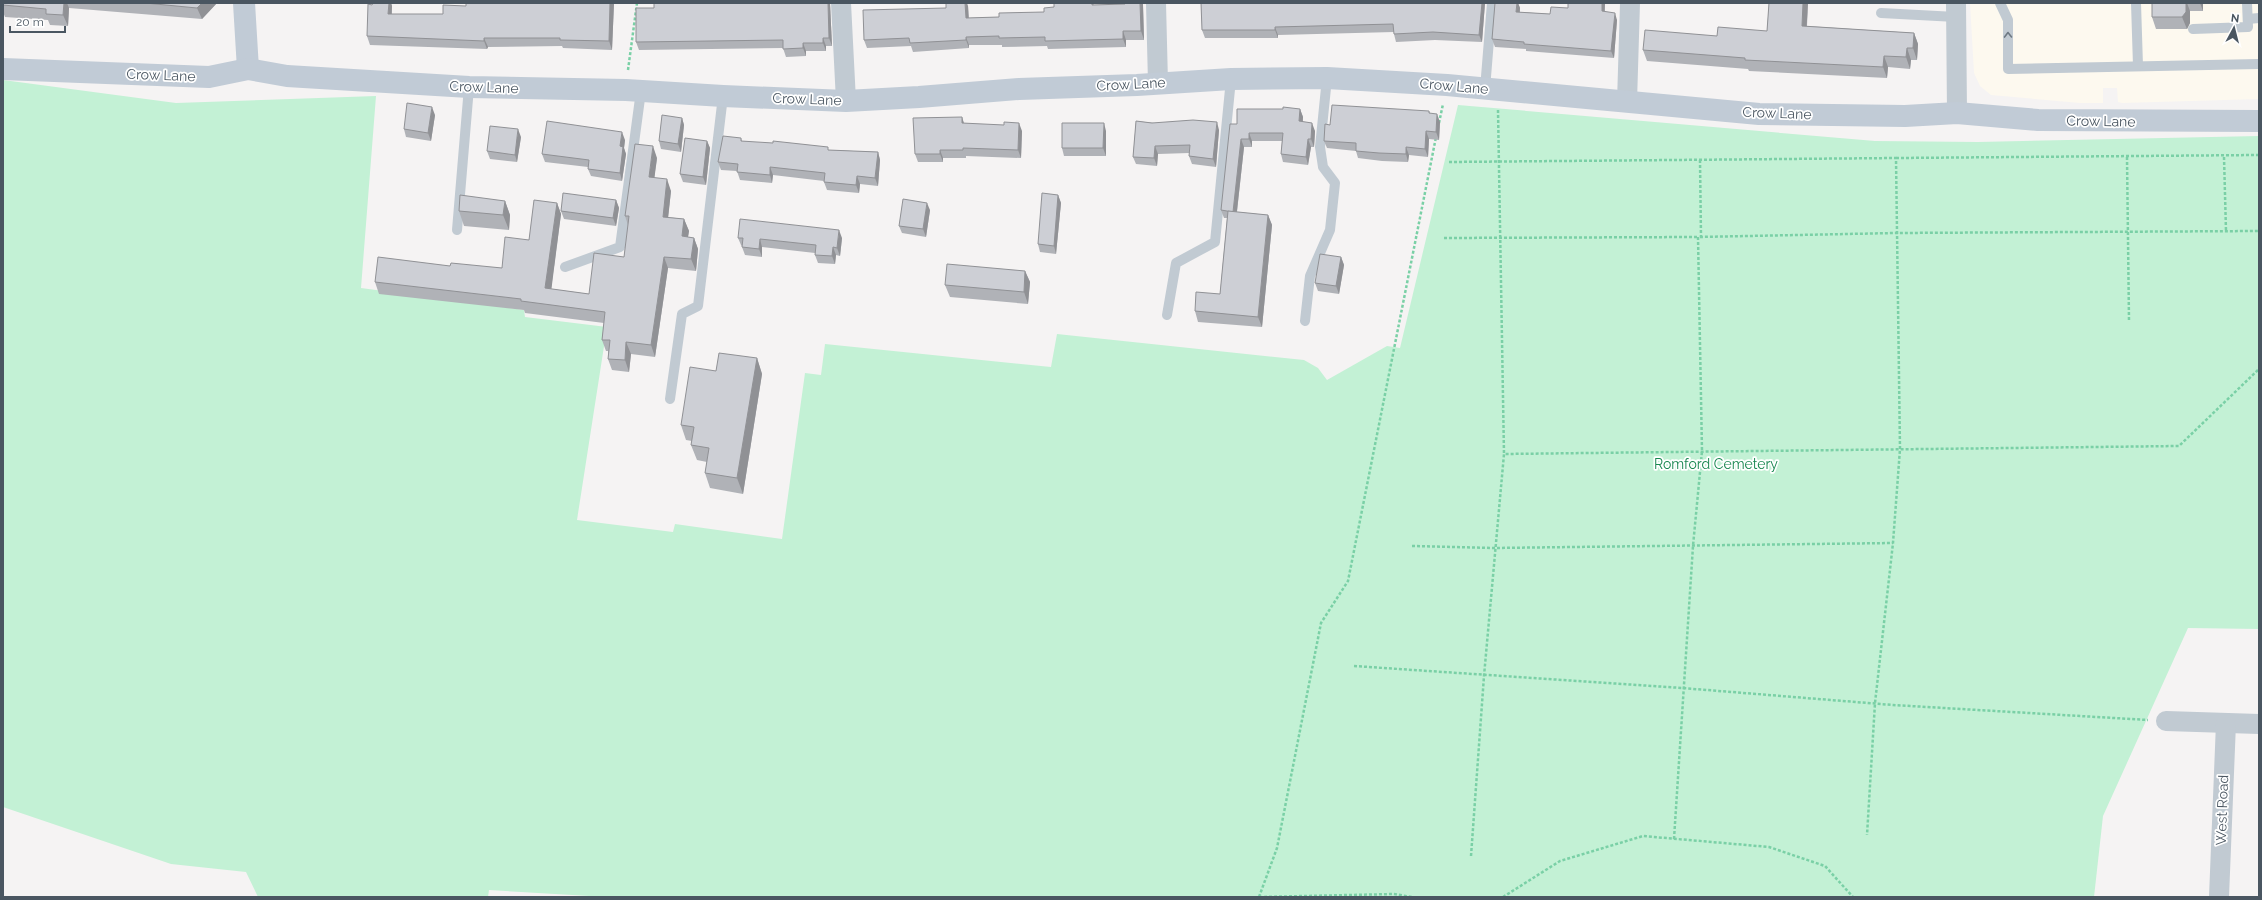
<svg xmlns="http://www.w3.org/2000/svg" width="2262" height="900" font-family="Raleway,sans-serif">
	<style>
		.commercial { fill: #fdf9ef }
		.green { fill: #c3f1d5 }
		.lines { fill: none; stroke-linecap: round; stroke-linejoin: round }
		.path { stroke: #7ad0a6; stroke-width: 2.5; stroke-dasharray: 3 2; stroke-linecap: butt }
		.lane { stroke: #c1cad2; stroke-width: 10 }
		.street { stroke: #c1cad2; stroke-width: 20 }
		.secondary { stroke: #c1cbd6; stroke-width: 22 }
		.wall { fill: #b0b2b7 }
		.shaded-wall { fill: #909195 }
		.building { fill: #cdcfd5; stroke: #909195 }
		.oneway { stroke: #6e7983 }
		.labels { text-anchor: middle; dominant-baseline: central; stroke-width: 3.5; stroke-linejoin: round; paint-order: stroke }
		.street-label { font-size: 14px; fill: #4a5661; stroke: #fff }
		.park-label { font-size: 14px; fill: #17864f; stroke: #fff }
	</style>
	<rect width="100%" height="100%" fill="#f5f3f3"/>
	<polygon class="commercial" points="1970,3 2259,3 2259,99 2122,103 2118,102 2117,88 2103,88 2103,103 2080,103 1991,95 1980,86 1974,73"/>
	<polygon class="green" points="3,80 176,103 376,96 361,288 524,310 525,317 607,327 577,520 673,532 675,524 782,539 805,373 821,375 825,344 1051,367 1057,334 1304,360 1318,368 1327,380 1387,346 1400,348 1458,105 1875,141 1978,142 2259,136 2259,629 2188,628 2103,816 2094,897 606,897 489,890 488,897 258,897 246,872 171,864 3,807"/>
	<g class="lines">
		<g class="path">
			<polyline points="628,70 637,3"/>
			<polyline points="1498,110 1504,454"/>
			<polyline points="1439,123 1443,104"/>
			<polyline points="2127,157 2129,321"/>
			<polyline points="2224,157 2226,231"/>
			<polyline points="1896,158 2259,155"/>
			<polyline points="1700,160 1701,237"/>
			<polyline points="1449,162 1896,158 1900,449 1893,543 1875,703 1867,835"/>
			<polyline points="1444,238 1698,237"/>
			<polyline points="1412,546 1495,548 1893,543"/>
			<polyline points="1354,666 1682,688 1893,705 2148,720"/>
			<polyline points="1674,839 1693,546 1702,451 1698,237 1896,233 2259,231"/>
			<polyline points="1471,856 1484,676 1504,454 2179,446 2259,369"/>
			<polyline points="1259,897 1277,848 1321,623 1348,581 1436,137"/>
			<polyline points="1259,897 1394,894 1412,897"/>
			<polyline points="1503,897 1560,861 1643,836 1769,847 1825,866 1853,897"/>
		</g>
		<g class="lane">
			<polyline points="2000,3 2008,20 2008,69 2259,64"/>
			<polyline points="2136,3 2138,66"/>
			<polyline points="1881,13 1956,17"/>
			<polyline points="2248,19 2259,18"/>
			<polyline points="2193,29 2248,27 2247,3"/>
			<polyline points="1485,89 1492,3"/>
			<polyline points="457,230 469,87"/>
			<polyline points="565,267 620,247 641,91"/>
			<polyline points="1167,315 1176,263 1215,242 1231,79"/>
			<polyline points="1305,321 1310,276 1330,230 1335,183 1323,167 1320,147 1327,78"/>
			<polyline points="670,399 682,314 698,306 723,96"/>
		</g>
		<g class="street">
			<polyline points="841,3 846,101"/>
			<polyline points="1156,3 1158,83"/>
			<polyline points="1956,3 1957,113"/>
			<polyline points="1627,102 1630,3"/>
			<polyline points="2166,721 2259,724"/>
			<polyline points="2219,897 2226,723"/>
		</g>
		<g class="secondary">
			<polyline points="244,3 248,69"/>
			<polyline points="3,69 209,77 248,69 287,76 469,87 626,90 723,96 846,101 919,97 1019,89 1137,85 1231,79 1327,78 1447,85 1759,114 1905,116 1957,113 2038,120 2259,121"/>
		</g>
	</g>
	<g class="wall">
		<polygon points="3,3 217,3 202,19 69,8 68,26 50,25 48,20 5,17 3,12"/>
		<polygon points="373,3 391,3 392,6 392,14 443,14 466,6 466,3 614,3 612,50 563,48 562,46 488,47 487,49 370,45 367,36"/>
		<polygon points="830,3 832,46 826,46 826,51 806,51 806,56 786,57 783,48 639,50 636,42 654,8"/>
		<polygon points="1093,3 1094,5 1143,5 1144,40 1126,40 1126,47 1048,49 1047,46 1002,47 1002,45 969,45 969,48 913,52 911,46 867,48 864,40 946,8 968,6 969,18 999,17 1044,12 1054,7"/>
		<polygon points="1201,3 1485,3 1482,42 1435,40 1396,42 1394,34 1394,32 1278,35 1278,38 1205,38 1202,30"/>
		<polygon points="1495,3 1518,3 1520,8 1520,12 1550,14 1568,8 1568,3 1605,3 1605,12 1617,20 1614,58 1526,51 1526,49 1495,47 1492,39"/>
		<polygon points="1769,3 1808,3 1807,26 1914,33 1918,44 1917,60 1911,60 1910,69 1888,67 1887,78 1749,71 1748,69 1647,61 1643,50 1717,36 1767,31"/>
		<polygon points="2152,3 2203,3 2203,11 2190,11 2190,23 2187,29 2156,29 2152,17"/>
		<polygon points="1300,109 1303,117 1303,122 1315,131 1314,147 1311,147 1308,165 1283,162 1281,154 1282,141 1252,141 1252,147 1244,147 1237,212 1268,215 1272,225 1262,327 1198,322 1195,311 1220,294 1227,218 1224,218 1221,210 1237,124"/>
		<polygon points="1429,111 1430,113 1440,122 1439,140 1429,139 1428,157 1409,155 1408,162 1382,161 1358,158 1356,151 1327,148 1324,141 1330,125"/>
		<polygon points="435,115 431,141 406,137 404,129"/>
		<polygon points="962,117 964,123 1022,131 1021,158 966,156 966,158 943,158 943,162 918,162 915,154"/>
		<polygon points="682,118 684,125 681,152 661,149 659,141"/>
		<polygon points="1136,121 1219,130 1216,167 1192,164 1189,156 1189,153 1158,154 1157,166 1136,164 1133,157"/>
		<polygon points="1106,131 1106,156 1064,156 1062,148"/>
		<polygon points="521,137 517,162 490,159 487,151"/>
		<polygon points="741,138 742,141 829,150 878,152 880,160 878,186 860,184 859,193 827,190 824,182 824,181 773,175 772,183 740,180 737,171 721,170 718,162"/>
		<polygon points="625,140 624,148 626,154 622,181 591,176 588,169 588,167 545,162 542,154"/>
		<polygon points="707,141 710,148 706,185 683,182 680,174"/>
		<polygon points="657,158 654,178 671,191 668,217 684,219 689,231 688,237 694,238 698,249 696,271 668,268 655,357 631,354 629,372 612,370 608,359 608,351 606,351 602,340 604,323 525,313 524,310 379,294 375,282 450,266 502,268 529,240 557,203 561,214 551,289 589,294 624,257 628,225 625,216"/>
		<polygon points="1058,195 1061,203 1056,254 1040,252 1038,244"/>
		<polygon points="616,200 619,208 616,226 564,219 561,211"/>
		<polygon points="505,201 510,215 509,230 464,226 459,211"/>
		<polygon points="930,210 926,237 902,233 899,226"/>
		<polygon points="738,238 842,238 840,256 836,255 835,264 818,263 815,255 815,253 762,247 762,257 745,255 742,247 742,246 741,245"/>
		<polygon points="1341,257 1344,265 1339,294 1318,291 1315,283"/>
		<polygon points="1025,271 1030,282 1028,304 950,297 945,285"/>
		<polygon points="757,358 762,374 743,494 710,488 705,473 707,462 697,460 691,445 692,441 686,440 681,425 716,371"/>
	</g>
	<g class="shaded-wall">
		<polygon points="64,3 67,3 69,8 68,26 63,15"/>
		<polygon points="202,3 217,3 202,19 197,8"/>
		<polygon points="389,3 391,3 392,6 391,22 388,14"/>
		<polygon points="610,3 614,3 612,50 609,41"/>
		<polygon points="828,3 830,3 832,46 829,38"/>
		<polygon points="965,3 967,3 968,6 969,27 966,18"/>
		<polygon points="1140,3 1143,3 1143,5 1144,40 1141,31"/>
		<polygon points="1482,3 1485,3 1482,42 1479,35"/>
		<polygon points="1517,3 1518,3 1520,8 1519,19 1516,12"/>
		<polygon points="1602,3 1605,3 1604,19 1602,11"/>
		<polygon points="1803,3 1808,3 1806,37 1802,26"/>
		<polygon points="2186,3 2187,3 2190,11 2190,23 2187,29 2182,17"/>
		<polygon points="2200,3 2203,3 2203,11"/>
		<polygon points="1615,13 1617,20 1614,58 1611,51"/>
		<polygon points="1275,27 1278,35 1278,38 1275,30"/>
		<polygon points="1123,31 1126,40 1126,47 1123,39"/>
		<polygon points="1914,33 1918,44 1917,60 1913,48"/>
		<polygon points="966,37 969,45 969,48 966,40"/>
		<polygon points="484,38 488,47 487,49 484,41"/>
		<polygon points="823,38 826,46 826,51 823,43"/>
		<polygon points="803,43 806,51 806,56 803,48"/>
		<polygon points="1907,48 1911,60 1910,69 1906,57"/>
		<polygon points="1884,56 1888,67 1887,78 1883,67"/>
		<polygon points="432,107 435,115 431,141 428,133"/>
		<polygon points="1300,109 1303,117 1302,129 1299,121"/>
		<polygon points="1437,114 1440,122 1439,140 1436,132"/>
		<polygon points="962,117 964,124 962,123"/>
		<polygon points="682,118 684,125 681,152 678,144"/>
		<polygon points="1217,122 1219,130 1216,167 1213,159"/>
		<polygon points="1019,123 1022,131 1021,158 1018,150"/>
		<polygon points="1104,123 1106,131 1106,156 1103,148"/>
		<polygon points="1312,123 1315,131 1314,147 1311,139"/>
		<polygon points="518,129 521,137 517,162 515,155"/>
		<polygon points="1426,131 1429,139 1428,157 1425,149"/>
		<polygon points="622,132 625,140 624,148 626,154 622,181 620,173 620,146"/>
		<polygon points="1249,133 1252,141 1252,147 1249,139"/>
		<polygon points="1241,139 1244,147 1236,219 1233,212"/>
		<polygon points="1308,139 1311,147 1308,165 1306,157"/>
		<polygon points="707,141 710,148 706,185 703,177"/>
		<polygon points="653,146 657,158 653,189 649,177"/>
		<polygon points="1155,146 1158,154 1157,166 1154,158"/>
		<polygon points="1406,147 1409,155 1408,162 1406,154"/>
		<polygon points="940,150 943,158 943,162 940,154"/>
		<polygon points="878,152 880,160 878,186 875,178"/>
		<polygon points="770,167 773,175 772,183 770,175"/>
		<polygon points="857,176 860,184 859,193 856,185"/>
		<polygon points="667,179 671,191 667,228 663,217"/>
		<polygon points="1058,195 1061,203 1056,254 1054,246"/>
		<polygon points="616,200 619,208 616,226 613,218"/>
		<polygon points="505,201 510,215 509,230 503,215"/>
		<polygon points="557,203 561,214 550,300 545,288"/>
		<polygon points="927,203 930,210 926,237 923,229"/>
		<polygon points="1268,215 1272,225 1262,327 1258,317"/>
		<polygon points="684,219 689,231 686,248 682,236"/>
		<polygon points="839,230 842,238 840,256 837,248"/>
		<polygon points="694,238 698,249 696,271 691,259"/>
		<polygon points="760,239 762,247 762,257 759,249"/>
		<polygon points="833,247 836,255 835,264 832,256"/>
		<polygon points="664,257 668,268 655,357 651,345"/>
		<polygon points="1341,257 1344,265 1339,294 1336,286"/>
		<polygon points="1025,271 1030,282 1028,304 1024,292"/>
		<polygon points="626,342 631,354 629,372 625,360"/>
		<polygon points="757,358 762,374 743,494 737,478"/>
	</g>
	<g class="building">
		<polygon points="3,3 64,3 63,15 46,14 46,9 3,5"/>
		<polygon points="145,3 202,3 197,8"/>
		<polygon points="373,3 389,3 388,14 443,14 443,5 466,6 466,3 610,3 609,41 560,40 560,38 484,38 484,41 367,36 368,4 372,5"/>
		<polygon points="654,3 828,3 829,38 823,38 823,43 803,43 803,48 783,49 783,40 636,42 636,8 654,8"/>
		<polygon points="946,3 965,3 966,18 999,17 999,13 1044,12 1044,8 1054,7 1054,3 1092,3 1092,5 1125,4 1125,3 1140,3 1141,31 1123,31 1123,39 1045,41 1045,37 999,38 999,36 966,37 966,40 910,43 909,38 864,40 863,10 946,8"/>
		<polygon points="1201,3 1482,3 1479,35 1433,32 1394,34 1393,24 1275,27 1275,30 1202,30"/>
		<polygon points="1495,3 1517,3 1516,12 1550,14 1551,7 1568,8 1568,3 1602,3 1602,11 1615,13 1611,51 1524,44 1524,42 1492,39"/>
		<polygon points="1769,3 1803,3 1802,26 1914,33 1913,48 1907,48 1906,57 1884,56 1883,67 1745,60 1745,58 1643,50 1645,30 1717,36 1718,27 1767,31"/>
		<polygon points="2152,3 2186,3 2186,12 2182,17 2152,17"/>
		<polygon points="407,103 432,107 428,133 404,129"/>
		<polygon points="1332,105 1429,111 1429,113 1437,114 1436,132 1426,131 1425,149 1406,147 1406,154 1379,153 1356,151 1356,143 1324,141 1325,124 1330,125"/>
		<polygon points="1283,107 1300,109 1299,121 1312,123 1311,139 1308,139 1306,157 1281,154 1283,133 1249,133 1249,139 1241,139 1233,212 1221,210 1230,124 1237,124 1237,109 1283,109"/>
		<polygon points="662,115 682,118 678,144 659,141"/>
		<polygon points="962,117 962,123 1004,125 1004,122 1019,123 1018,150 963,148 963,150 940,150 940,154 915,154 913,118"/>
		<polygon points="1193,120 1217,122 1213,159 1189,156 1190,145 1155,146 1154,158 1133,157 1136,121 1152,123"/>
		<polygon points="547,121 622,132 620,146 623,147 620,173 588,169 589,160 542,154"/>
		<polygon points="1062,123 1104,123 1103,148 1062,148"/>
		<polygon points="490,126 518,129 515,155 487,151"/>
		<polygon points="723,136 741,138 741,141 773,143 773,141 828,147 828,150 878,152 875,178 857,176 856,185 824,182 825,173 770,167 770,175 737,172 738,164 718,162"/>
		<polygon points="685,138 707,141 703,177 680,174"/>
		<polygon points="635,144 653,146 649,177 667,179 663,217 684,219 682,236 694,238 691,259 664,257 651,345 626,342 625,360 608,359 610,340 602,340 605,312 521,301 521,299 375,282 378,257 450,266 451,263 502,268 505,237 529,240 534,200 557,203 545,288 589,294 594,253 624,257 629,216 625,216"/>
		<polygon points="563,193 616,200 613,218 561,211"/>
		<polygon points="1042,193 1058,195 1054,246 1038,244"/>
		<polygon points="460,195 505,201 503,215 459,211"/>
		<polygon points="903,199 927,203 923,229 899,226"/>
		<polygon points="1228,211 1268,215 1258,317 1195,311 1196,292 1220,294"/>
		<polygon points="740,219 839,230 837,248 833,247 832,256 815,255 816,245 760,239 759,249 742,247 743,238 738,238"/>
		<polygon points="1320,254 1341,257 1336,286 1315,283"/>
		<polygon points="947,264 1025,271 1024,292 945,285"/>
		<polygon points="719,353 757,358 737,478 705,473 709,448 691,445 694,427 681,425 690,367 716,371"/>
	</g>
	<defs><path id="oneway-chevron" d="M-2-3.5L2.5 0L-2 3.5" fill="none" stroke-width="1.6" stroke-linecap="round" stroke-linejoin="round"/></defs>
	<use class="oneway" href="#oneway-chevron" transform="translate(2008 35) rotate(-91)"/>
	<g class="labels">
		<g class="street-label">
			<text transform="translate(161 75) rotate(2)">Crow Lane</text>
			<text transform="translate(1131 84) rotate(-3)">Crow Lane</text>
			<text transform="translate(1454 86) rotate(5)">Crow Lane</text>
			<text transform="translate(484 87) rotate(2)">Crow Lane</text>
			<text transform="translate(807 99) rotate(2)">Crow Lane</text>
			<text transform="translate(1777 113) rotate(2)">Crow Lane</text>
			<text transform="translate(2101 121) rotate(1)">Crow Lane</text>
			<text transform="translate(2222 810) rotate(-88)">West Road</text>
		</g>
		<g class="park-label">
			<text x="1716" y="464">Romford Cemetery</text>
		</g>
	</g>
	<rect width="2262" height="900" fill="none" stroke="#4a5661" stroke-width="8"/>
	<g transform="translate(2234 28) rotate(7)" stroke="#ffffff" stroke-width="3" paint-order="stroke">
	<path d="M0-3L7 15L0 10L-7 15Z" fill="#4a5661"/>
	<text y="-6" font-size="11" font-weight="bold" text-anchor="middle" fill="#4a5661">N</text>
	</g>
	<path d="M10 26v6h55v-6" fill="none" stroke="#4a5661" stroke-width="2"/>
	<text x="16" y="26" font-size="12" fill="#4a5661" stroke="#ffffff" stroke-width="3" paint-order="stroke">20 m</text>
</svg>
